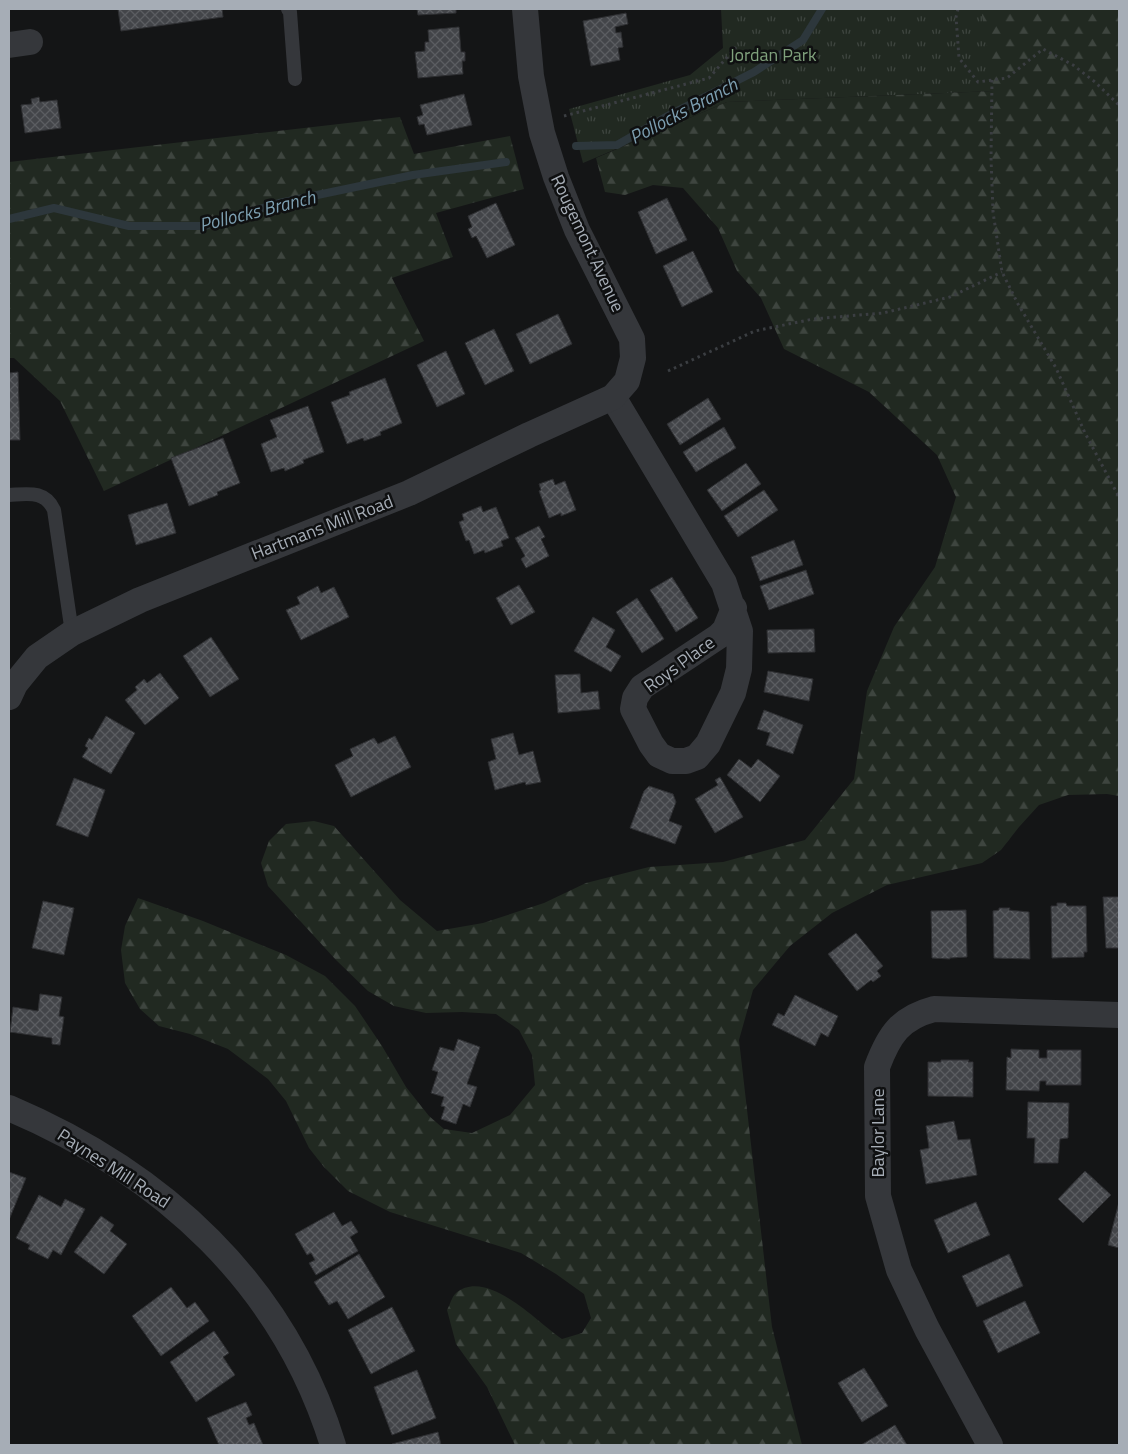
<svg xmlns="http://www.w3.org/2000/svg" width="1128" height="1454" font-family="'Titillium Web',sans-serif">
	<style>
		.grass { fill: url(#grass-tufts) }
		.forest { fill: url(#forest-firs) }
		.lines { fill: none; stroke-linecap: round; stroke-linejoin: round }
		.stream { stroke: #2d373c; stroke-width: 8 }
		.building { fill: url(#building-cross-hatch); stroke: #2e2f32 }
		.path { stroke: #3b3e42; stroke-width: 3; stroke-dasharray: 2.5 4; stroke-linecap: butt }
		.service { stroke: #35373b; stroke-width: 14 }
		.minor { stroke: #35373b; stroke-width: 26 }
		.labels { text-anchor: middle; dominant-baseline: central; stroke-width: 5; stroke-linejoin: round; paint-order: stroke }
		.park-label { font-size: 18px; fill: #80a17d; stroke: #0f1011 }
		.street-label { font-size: 18px; fill: #a6adb6; stroke: #0f1011 }
		.water-label { font-size: 19px; font-style: italic; fill: #7d9fb1; stroke: #0f1011 }
	</style>
	<defs>
		<pattern id="grass-tufts" width="24" height="20" patternUnits="userSpaceOnUse" patternTransform="scale(1.25)"><rect width="24" height="20" fill="#212921"/><path d="M3 7l-1-3M5 7V3M7 7l1-3M15 17l-1-3M17 17v-4M19 17l1-3" fill="none" stroke="#3e453f"/></pattern>
		<pattern id="forest-firs" width="22" height="20" patternUnits="userSpaceOnUse" patternTransform="scale(1.25)"><rect width="22" height="20" fill="#212921"/><path d="M5 1l3.5 6h-7zM16 11l3.5 6h-7z" fill="#3e453f"/></pattern>
		<pattern id="building-cross-hatch" width="8" height="8" patternUnits="userSpaceOnUse" patternTransform="scale(1.25)"><rect width="8" height="8" fill="#434549"/><path d="M0 0l8 8M0 8l8-8" fill="none" stroke="#5b5d61"/></pattern>
	</defs>
	<rect width="100%" height="100%" fill="#141516"/>
	<polygon class="grass" points="721,9 1115,9 1119,86 727,102 583,163 569,109 690,75 723,48"/>
	<g class="forest">
		<path d="M981,9H1119V796L1107,794L1068,795L1039,805L1019,827L1001,850L982,863L887,885L832,913L790,946L753,990L739,1040L772,1327L802,1445H515L487,1387L456,1344L447,1310C450,1305 452,1296 456,1293C487,1267 538,1323 562,1339L582,1333L591,1318L584,1294L556,1274L521,1253L390,1212L348,1191L324,1167L309,1148L286,1101L268,1079L228,1049L190,1034L159,1026L140,1009L125,983L121,950L125,926L138,898L203,921L286,955L325,976L355,1006L382,1046L406,1087L429,1116L444,1129L472,1133L510,1115L535,1085L532,1055L519,1030L496,1014L462,1012L426,1013L394,1006L368,991L336,960L268,886L261,863L269,841L286,824L314,821L334,826L400,900L437,931L483,923L544,903L586,883L649,867L723,862L805,840L854,779L867,691L894,627L935,567L956,497L937,455L869,392L784,349L761,298L737,271L718,228L683,188L653,185L625,195L605,192L596,158L727,102L994,91Z"/>
		<polygon points="400,117 414,154 510,136 524,189 436,213 453,257 392,278 424,341 104,491 60,401 14,358 9,358 9,162"/>
	</g>
	<g class="lines">
		<g class="stream">
			<polyline points="576,146 617,145 673,113 754,72 803,40 822,9"/>
			<polyline points="9,219 54,208 129,226 205,226 279,203 413,175 506,162"/>
		</g>
	</g>
	<g class="building">
		<polygon points="118,9 222,9 223,17 121,31"/>
		<polygon points="417,9 456,9 456,13 418,15"/>
		<polygon points="626,13 628,24 615,27 616,33 621,32 623,47 618,48 620,60 591,66 583,21"/>
		<polygon points="459,27 461,52 465,52 465,61 462,61 463,74 418,78 415,52 425,51 425,42 429,42 428,30"/>
		<polygon points="464,94 472,125 427,135 424,124 419,125 417,117 423,115 420,105"/>
		<polygon points="39,97 40,102 57,100 61,128 25,133 21,105 32,104 31,99"/>
		<polygon points="667,198 687,240 656,254 638,212"/>
		<polygon points="496,203 515,245 487,258 476,236 472,238 468,229 472,227 468,216"/>
		<polygon points="693,251 713,292 682,307 663,266"/>
		<polygon points="558,314 572,344 530,364 516,334"/>
		<polygon points="494,329 514,371 485,385 465,343"/>
		<polygon points="446,351 465,394 437,407 417,365"/>
		<polygon points="18,372 20,440 9,440 9,373"/>
		<polygon points="385,378 402,423 380,432 381,435 364,441 363,438 347,444 331,402 350,395 349,392"/>
		<polygon points="708,398 721,419 680,445 667,424"/>
		<polygon points="308,406 324,452 303,460 304,463 285,471 284,468 271,472 261,444 277,437 270,420"/>
		<polygon points="724,427 736,448 696,472 683,452"/>
		<polygon points="223,438 240,483 217,492 218,495 189,506 171,458"/>
		<polygon points="746,463 761,484 722,511 707,490"/>
		<polygon points="553,479 555,485 565,481 576,510 561,516 561,513 549,518 539,491 541,490 539,484"/>
		<polygon points="764,490 778,510 738,537 724,516"/>
		<polygon points="167,503 176,533 136,545 128,515"/>
		<polygon points="481,506 483,512 496,507 509,538 501,541 503,546 485,553 484,550 474,554 469,540 466,541 459,522 464,520 462,514"/>
		<polygon points="539,526 545,537 541,539 549,556 526,568 521,559 525,556 515,538"/>
		<polygon points="794,540 803,565 760,581 751,557"/>
		<polygon points="806,570 814,594 769,610 760,586"/>
		<polygon points="672,577 698,618 676,632 650,590"/>
		<polygon points="519,585 535,612 511,625 496,598"/>
		<polygon points="318,586 321,593 334,587 349,617 301,640 286,610 300,604 297,597"/>
		<polygon points="637,598 664,639 642,653 616,612"/>
		<polygon points="593,617 615,630 606,647 621,656 611,672 574,651"/>
		<polygon points="814,629 815,652 768,653 767,630"/>
		<polygon points="211,637 239,679 210,697 183,656"/>
		<polygon points="768,671 813,679 809,701 764,692"/>
		<polygon points="160,673 179,698 145,725 125,700 137,690 135,687 144,679 147,683"/>
		<polygon points="580,674 581,693 598,691 600,709 558,713 555,675"/>
		<polygon points="764,710 803,725 793,754 766,745 770,733 757,729"/>
		<polygon points="106,716 135,733 111,774 82,757 88,748 85,746 89,738 92,740"/>
		<polygon points="513,733 519,755 533,751 541,782 526,785 525,782 495,790 488,762 496,759 491,739"/>
		<polygon points="395,736 411,767 351,797 335,765 353,756 350,749 374,738 378,744"/>
		<polygon points="739,759 751,768 758,759 780,776 760,802 727,775"/>
		<polygon points="720,777 743,817 715,833 695,799 718,785 715,780"/>
		<polygon points="74,778 105,790 88,837 56,825"/>
		<polygon points="649,786 673,794 676,802 669,821 682,826 675,844 630,828 644,791"/>
		<polygon points="1103,897 1119,897 1119,948 1106,948"/>
		<polygon points="43,901 74,908 64,955 32,948"/>
		<polygon points="1057,903 1066,903 1067,906 1086,906 1087,952 1084,952 1084,957 1052,958 1051,906 1057,906"/>
		<polygon points="999,908 1010,908 1009,910 1029,912 1030,959 994,958 993,911 999,910"/>
		<polygon points="966,910 967,957 950,958 950,959 932,958 931,911"/>
		<polygon points="856,933 883,966 877,971 881,976 873,982 871,980 857,991 828,954"/>
		<polygon points="40,994 62,997 59,1016 64,1017 60,1045 52,1044 52,1038 10,1032 13,1007 38,1011"/>
		<polygon points="795,995 838,1016 828,1037 821,1033 815,1046 772,1025 778,1013 784,1016"/>
		<polygon points="458,1039 480,1047 467,1084 477,1087 470,1107 463,1104 456,1124 441,1119 445,1107 441,1106 444,1097 431,1093 438,1072 432,1070 440,1047 454,1051"/>
		<polygon points="1011,1049 1039,1050 1039,1058 1047,1058 1047,1050 1081,1050 1081,1085 1046,1085 1046,1081 1040,1081 1039,1091 1006,1090 1007,1057 1011,1058"/>
		<polygon points="941,1060 969,1060 968,1062 973,1062 973,1097 928,1096 928,1062 941,1062"/>
		<polygon points="1028,1102 1069,1103 1068,1138 1060,1139 1058,1163 1034,1163 1035,1138 1027,1138"/>
		<polygon points="954,1121 958,1140 970,1139 977,1175 926,1184 920,1150 929,1148 926,1126"/>
		<polygon points="1085,1171 1111,1195 1083,1223 1058,1199"/>
		<polygon points="9,1172 26,1178 9,1220"/>
		<polygon points="39,1195 61,1207 65,1199 85,1209 61,1255 53,1250 48,1259 28,1249 30,1245 16,1238"/>
		<polygon points="976,1202 990,1235 948,1253 934,1220"/>
		<polygon points="1119,1202 1119,1248 1108,1245"/>
		<polygon points="334,1212 342,1226 351,1221 358,1232 350,1237 358,1251 316,1275 309,1263 315,1260 311,1253 307,1255 295,1234"/>
		<polygon points="101,1216 114,1225 110,1231 127,1244 104,1274 74,1252"/>
		<polygon points="359,1254 385,1297 348,1319 337,1301 329,1305 314,1282"/>
		<polygon points="1009,1254 1023,1286 977,1307 962,1276"/>
		<polygon points="171,1287 187,1308 195,1302 209,1321 161,1356 132,1316"/>
		<polygon points="1025,1301 1040,1333 998,1353 983,1321"/>
		<polygon points="392,1307 415,1351 371,1374 348,1330"/>
		<polygon points="214,1331 229,1353 223,1357 235,1375 196,1402 170,1362"/>
		<polygon points="864,1368 888,1406 862,1422 838,1383"/>
		<polygon points="417,1370 436,1418 392,1435 374,1387"/>
		<polygon points="246,1402 252,1415 246,1418 249,1425 254,1423 263,1445 217,1445 219,1445 207,1418"/>
		<polygon points="895,1425 907,1445 861,1445"/>
		<polygon points="438,1432 441,1445 392,1445 392,1444"/>
	</g>
	<g class="lines">
		<g class="path">
			<polyline points="958,9 956,17 959,58 978,82 1007,78 1043,49 1073,65 1095,82 1119,105"/>
			<polyline points="992,80 991,158 993,212 1002,272 1018,304 1056,368 1085,433 1119,497"/>
			<polyline points="564,116 709,78 736,47"/>
			<polyline points="668,371 755,331 813,319 883,313 950,297 1002,272"/>
		</g>
		<g class="service">
			<polyline points="288,9 290,12 295,79"/>
			<path d="M9,495C28,494 45,490 54,510L72,633"/>
		</g>
		<g class="minor">
			<polyline points="9,45 30,42"/>
			<polyline points="613,397 724,583 740,631 739,669 733,693 708,744 697,757 686,761 672,761 659,755 651,744 633,709 635,698 642,687 719,636 725,630 734,608"/>
			<polyline points="9,697 15,684 37,657 72,633 140,600 409,493 529,435 613,397 627,381 633,358 632,339 577,230 556,177 542,133 531,76 525,9"/>
			<path d="M9,1108C162,1173 283,1283 333,1445"/>
			<path d="M990,1445L927,1329L899,1270L878,1196L877,1067C889,1035 900,1018 934,1009L1119,1015"/>
		</g>
	</g>
	<g class="labels">
		<g class="park-label">
			<text x="773" y="54">Jordan Park</text>
		</g>
		<g class="street-label">
			<text transform="translate(588 243) rotate(65)">Rougemont Avenue</text>
			<text transform="translate(322 527) rotate(-21)">Hartmans Mill Road</text>
			<text transform="translate(679 664) rotate(-36)">Roys Place</text>
			<text transform="translate(877 1133) rotate(-90)">Baylor Lane</text>
			<text transform="translate(114 1168) rotate(33)">Paynes Mill Road</text>
		</g>
		<g class="water-label">
			<text transform="translate(683 110) rotate(-28)">Pollocks Branch</text>
			<text transform="translate(257 210) rotate(-14)">Pollocks Branch</text>
		</g>
	</g>
	<rect width="1128" height="1454" fill="none" stroke="#a6adb6" stroke-width="20"/>
</svg>
